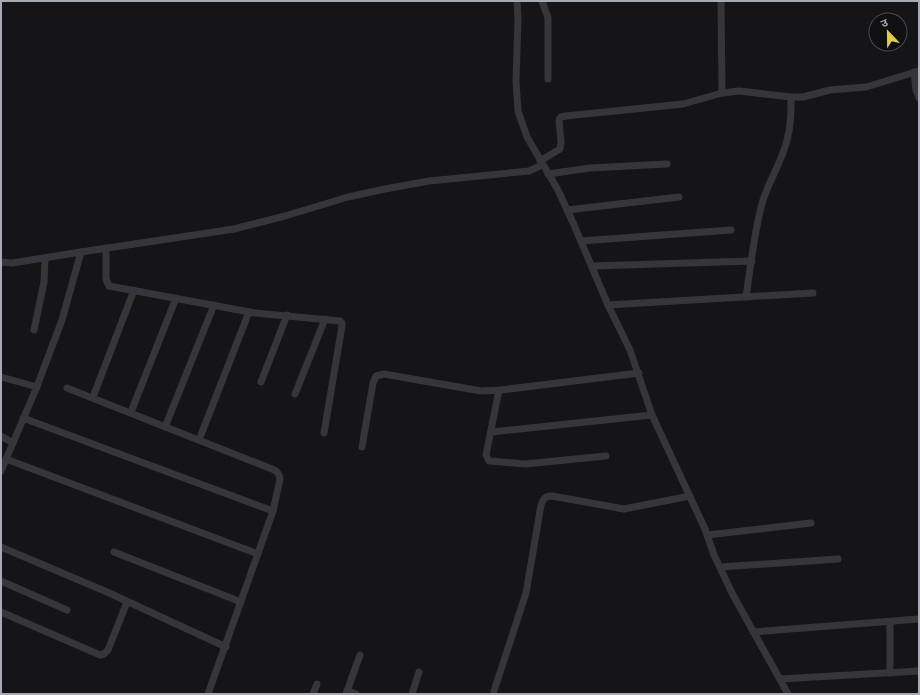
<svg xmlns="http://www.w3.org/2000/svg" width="920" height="695" font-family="Overpass,'Noto Sans Devanagari',sans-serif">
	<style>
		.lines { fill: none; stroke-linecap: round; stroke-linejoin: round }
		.minor { stroke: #36363a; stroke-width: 7 }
	</style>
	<rect width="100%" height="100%" fill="#151416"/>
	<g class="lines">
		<g class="minor">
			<polyline points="517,1 518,20 516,81 518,111 527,137 558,190 574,225 608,305 630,350 652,415 705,529 714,555 733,595 788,694"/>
			<polyline points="542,1 548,18 548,79"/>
			<polyline points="721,1 722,93"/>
			<polyline points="914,72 916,90 919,98"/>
			<polyline points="540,161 560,149 561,142 559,120 561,117 566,116 683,104 722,93 739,91 791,97 803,97 830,90 866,87 919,71"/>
			<polyline points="548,174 590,168 667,164"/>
			<polyline points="567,210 679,197"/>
			<polyline points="581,241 731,230"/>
			<polyline points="106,248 106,279 109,286 255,313 340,321 342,323 342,326 324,433"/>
			<polyline points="81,252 234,229 285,216 348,197 385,189 429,181 529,171 542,165"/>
			<polyline points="1,262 12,263 81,252 62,320 36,389 1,471"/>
			<polyline points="592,266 752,261"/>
			<path d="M746,297C751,265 754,231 763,200C770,179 782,161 787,140C791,126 791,112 791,97"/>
			<polyline points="608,305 813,293"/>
			<polyline points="34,330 44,282 45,258"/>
			<polyline points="1,377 37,387"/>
			<polyline points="261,382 287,315"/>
			<path d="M67,388L272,469C277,471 279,473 280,479L273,511L208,694"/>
			<polyline points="499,390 486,455 489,461 525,464 606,456"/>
			<polyline points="295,394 325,319"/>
			<polyline points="93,397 134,290"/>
			<polyline points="131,412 176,298"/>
			<polyline points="23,418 273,511"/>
			<polyline points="165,427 214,305"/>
			<polyline points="491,432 652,415"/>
			<polyline points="1,436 13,443"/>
			<polyline points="199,440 249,312"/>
			<polyline points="362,447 373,383 376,376 384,374 481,391 501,390 639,373"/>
			<polyline points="6,459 258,554"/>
			<polyline points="707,535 811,523"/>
			<polyline points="1,547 107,592 226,647"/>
			<polyline points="114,552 241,602"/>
			<polyline points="720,567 838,559"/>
			<polyline points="1,581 67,610"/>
			<polyline points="1,612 100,655 104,654 108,650 127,602"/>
			<polyline points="890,622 890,673"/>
			<polyline points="753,632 919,619"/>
			<polyline points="780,679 919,671"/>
			<polyline points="347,691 356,694"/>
			<path d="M494,691L526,593L541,505C543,499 545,496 552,496L624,509L690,496"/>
			<polyline points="313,694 317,684"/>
			<polyline points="346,694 360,655"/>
			<polyline points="412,694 419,672"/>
		</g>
	</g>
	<rect width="920" height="695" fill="none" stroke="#a7a9b5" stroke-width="4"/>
	<g transform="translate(888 32) rotate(338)"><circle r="19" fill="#100f11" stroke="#4c4d53"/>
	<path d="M0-3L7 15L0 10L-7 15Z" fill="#e3cc3f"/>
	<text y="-6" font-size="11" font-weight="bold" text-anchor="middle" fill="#a7a9b5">उ</text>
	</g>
</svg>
